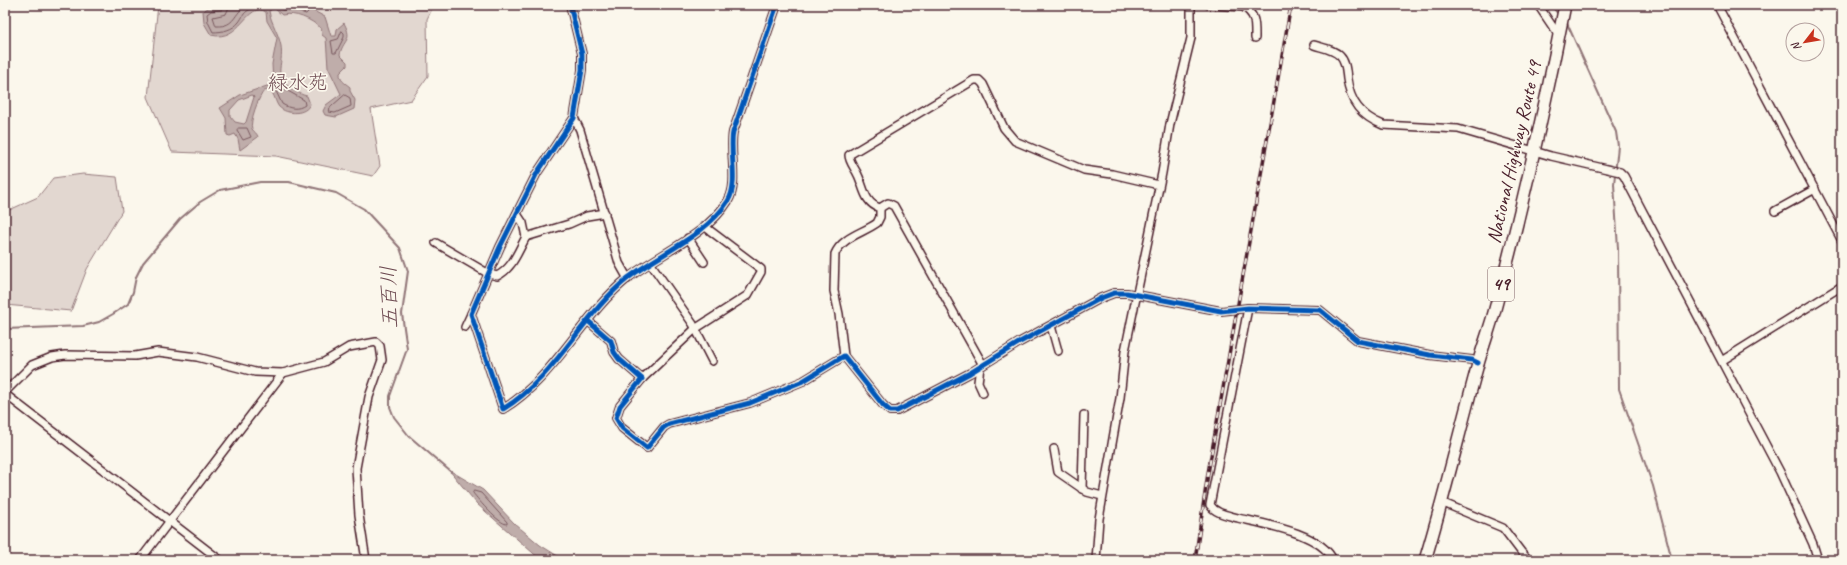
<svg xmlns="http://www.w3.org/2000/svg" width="1847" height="565" font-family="Caveat,'Klee One',sans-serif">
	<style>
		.green { fill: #e2d7d0; stroke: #967b7e }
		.water { fill: #bfadaa; stroke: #907477; fill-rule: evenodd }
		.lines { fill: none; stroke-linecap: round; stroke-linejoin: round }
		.shore { stroke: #79585e; stroke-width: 1 }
		.stream { stroke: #907477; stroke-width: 2 }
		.minor-casing { stroke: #4a1f2b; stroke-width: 10 }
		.highway-casing { stroke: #4a1f2b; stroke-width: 14 }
		.minor { stroke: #fbf7ec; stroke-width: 7 }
		.highway { stroke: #fbf7ec; stroke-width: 11 }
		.rail-casing { stroke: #4a1f2b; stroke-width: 3.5 }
		.rail { stroke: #fbf7ec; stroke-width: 2; stroke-dasharray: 6; stroke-linecap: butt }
		.cycleway-casing { stroke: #fbf7ec; stroke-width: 8 }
		.cycleway { stroke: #0057b8; stroke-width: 5 }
		.labels { text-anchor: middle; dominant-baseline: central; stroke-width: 3.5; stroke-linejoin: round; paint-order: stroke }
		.shield { fill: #fbf7ec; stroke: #7f6065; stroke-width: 1 }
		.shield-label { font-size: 19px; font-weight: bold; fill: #4a1f2b }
		.park-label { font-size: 20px; fill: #704d54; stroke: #fbf7ec }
		.street-label { font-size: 20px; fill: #4a1f2b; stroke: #fbf7ec }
		.water-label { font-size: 21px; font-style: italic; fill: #6d4a51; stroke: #fbf7ec }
	</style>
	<rect width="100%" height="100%" fill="#fbf7ec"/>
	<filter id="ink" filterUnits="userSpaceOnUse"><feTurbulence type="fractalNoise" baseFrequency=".025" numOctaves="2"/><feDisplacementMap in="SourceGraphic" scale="8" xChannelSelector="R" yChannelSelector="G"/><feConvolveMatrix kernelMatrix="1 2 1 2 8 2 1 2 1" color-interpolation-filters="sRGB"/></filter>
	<g filter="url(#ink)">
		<g class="green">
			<polygon points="158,5 434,5 427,19 428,76 411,100 371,109 380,166 373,176 276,156 172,152 148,97"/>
			<polygon points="83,174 117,177 122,211 87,269 71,311 5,305 5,212 38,197 53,178"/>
		</g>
		<g class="water">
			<path d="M225,5H309L312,10L325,17L331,36H336L337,29L344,23C354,41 342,40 340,55L347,62V66L340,73C340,81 344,82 350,87V91L355,100L354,109L336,117L325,115L323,111L326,105L341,94L328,67L326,38L322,35L321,28C310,19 296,12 282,15L274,8L269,11C271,23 279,34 281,46C284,66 271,78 293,89C298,92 301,95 307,96L310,104C306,115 287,115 279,107C275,102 275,95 270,90L264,91C259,96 249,122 252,129C254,132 257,133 258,137L240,150L238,139L235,134L230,136L227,135L226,118L220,108L240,95L273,84L272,64L277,38L267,21L266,12C247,0 241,43 211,35L204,23L203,11L210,7ZM252,95L254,97L246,122L244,124L235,122L230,116V110L239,100Z"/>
			<polygon points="449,470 483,490 514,523 540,545 564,560 541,560 477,504"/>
		</g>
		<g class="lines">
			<g class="shore">
				<path d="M225,5L222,10L211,11L207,14L208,22L213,32C222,32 233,30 239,22C243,17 243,13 249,10C256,6 265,9 271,5"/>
				<path d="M230,5L226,14L213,17L216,26C236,27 233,13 247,5"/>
				<polyline points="276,5 282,10 290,9 306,14 308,12 306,5"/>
				<polygon points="342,31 344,33 344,37 336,53 333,53 331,41 338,39"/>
				<path d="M277,85L304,100L305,105C298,110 290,109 282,104L275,89Z"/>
				<polygon points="345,95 350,98 351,106 335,113 329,112 330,108"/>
				<polygon points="239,128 247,128 251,137 243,140 237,130"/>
				<path d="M474,491L481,493L507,522V524C499,524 479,501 473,493Z"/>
			</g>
			<g class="stream">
				<polyline points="1551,5 1558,14"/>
				<polyline points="1566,21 1616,132 1618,146 1614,184 1618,249 1619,389 1653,486 1672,560"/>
				<polyline points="5,329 83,326 99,322 113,314 128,304 133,292 136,277 143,263 180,219 200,202 220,190 260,182 289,182 336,193 364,209 400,248 408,271 402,314 407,349 390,396 390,407 394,417 409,436 451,472"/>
			</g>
			<defs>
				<g id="minor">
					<path d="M570,5L582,54V70L574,118L537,173L500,247L471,314L503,409C555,378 581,316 628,278C659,254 707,235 728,201C739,183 729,153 733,132L777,5"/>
					<path d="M1209,5L1243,7C1256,14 1255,24 1255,38"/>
					<polyline points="1538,5 1559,36"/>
					<polyline points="1717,5 1842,241"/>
					<path d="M1314,45C1323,48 1333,49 1340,56C1346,62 1346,71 1347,79C1350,102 1361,116 1383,125L1458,129L1551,156L1620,172L1624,176L1780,472L1813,544L1818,560"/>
					<polyline points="574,118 580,130 619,263 628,279"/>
					<polyline points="880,208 888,203 894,206 983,365"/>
					<polyline points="1775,211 1815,189"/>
					<polyline points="517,214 523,223 526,237"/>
					<polyline points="688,238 704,262"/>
					<path d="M436,243L489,274L497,276C513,268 518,251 526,237L569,224L587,216L605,213"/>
					<polyline points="651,264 693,324 712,361"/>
					<path d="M1248,308L1210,505C1216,514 1228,515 1238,518C1264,524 1321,533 1333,560"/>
					<polyline points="588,321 611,341 614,352 619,359 642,379 620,406 616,418 622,428 647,448 664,427 669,424 750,403 803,381 844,356 883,405 890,411 897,411 970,373 1020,342 1101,298 1114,293 1127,293 1221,311 1248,308 1320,310 1358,341 1430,355 1472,360 1478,363"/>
					<polyline points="1051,326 1058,351"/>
					<polyline points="465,327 471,314"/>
					<path d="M844,356L839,314L834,291L835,254C842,237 863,233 877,223L880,217V208C864,203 864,187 858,175C855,168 849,162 849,155L974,80H979L983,84L1004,128L1015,141L1084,170L1112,174L1159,185"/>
					<polyline points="1723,360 1842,286"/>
					<polyline points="980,367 978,382 983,393"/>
					<polyline points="642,379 695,329 748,295 761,272 761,269 704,226"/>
					<polyline points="5,392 32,365 52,357 65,355 135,356 158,352 197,357 255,372 283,373 324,362 349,347 376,342 380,346 382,360 369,397 356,468 359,515 366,560"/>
					<polyline points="5,394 220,560"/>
					<polyline points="1054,449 1058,472 1087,492 1102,496"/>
					<polyline points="1082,489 1084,415"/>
					<polyline points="1441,502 1503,528 1522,553 1529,560"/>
					<polyline points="140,560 283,373"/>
					<polyline points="1096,560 1099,519 1120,398 1125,351 1162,173 1170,124 1191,38 1191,5"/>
				</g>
				<path id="highway" d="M1425,560C1445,495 1460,429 1478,364C1483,346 1490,328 1495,309C1522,209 1545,107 1565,5"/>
			</defs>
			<use href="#minor" class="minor-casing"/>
			<use href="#highway" class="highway-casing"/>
			<use href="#minor" class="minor"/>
			<use href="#highway" class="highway"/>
			<defs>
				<polyline id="rail" points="1195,560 1208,473 1291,5"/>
			</defs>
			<use href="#rail" class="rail-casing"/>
			<use href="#rail" class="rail"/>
			<defs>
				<g id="cycleway">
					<path d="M570,5L582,54V70L574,118L537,173L500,247L471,314L503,409C555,378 581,316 628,278C659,254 707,235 728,201C739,183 729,153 733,132L777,5"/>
					<polyline points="588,321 611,341 614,352 619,359 642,379 620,406 616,418 622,428 647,448 664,427 669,424 750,403 803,381 844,356 883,405 890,411 897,411 970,373 1020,342 1101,298 1114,293 1127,293 1221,311 1248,308 1320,310 1358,341 1430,355 1472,360 1478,363"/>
				</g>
			</defs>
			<use href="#cycleway" class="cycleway-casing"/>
			<use href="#cycleway" class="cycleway"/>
		</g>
	</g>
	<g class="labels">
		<rect class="shield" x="1488" y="267" width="26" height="34" rx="3"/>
		<g class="shield-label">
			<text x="1501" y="284">49</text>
		</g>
		<g class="park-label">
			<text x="298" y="82">緑水苑</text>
		</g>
		<g class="street-label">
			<text transform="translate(1514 152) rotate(-77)">National Highway Route 49</text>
		</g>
		<g class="water-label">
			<text transform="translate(389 297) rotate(-92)">五百川</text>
		</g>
	</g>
	<rect width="1847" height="565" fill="none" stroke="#fbf7ec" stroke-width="20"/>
	<rect x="10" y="10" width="1827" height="545" fill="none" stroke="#4a1f2b" stroke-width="1.5" filter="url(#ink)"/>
	<g transform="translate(1805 42) rotate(239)"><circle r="19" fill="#fbf7ec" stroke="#b4a19f"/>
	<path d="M0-3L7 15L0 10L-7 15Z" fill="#c8321e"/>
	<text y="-6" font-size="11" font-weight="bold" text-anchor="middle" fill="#4a1f2b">N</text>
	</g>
</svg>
